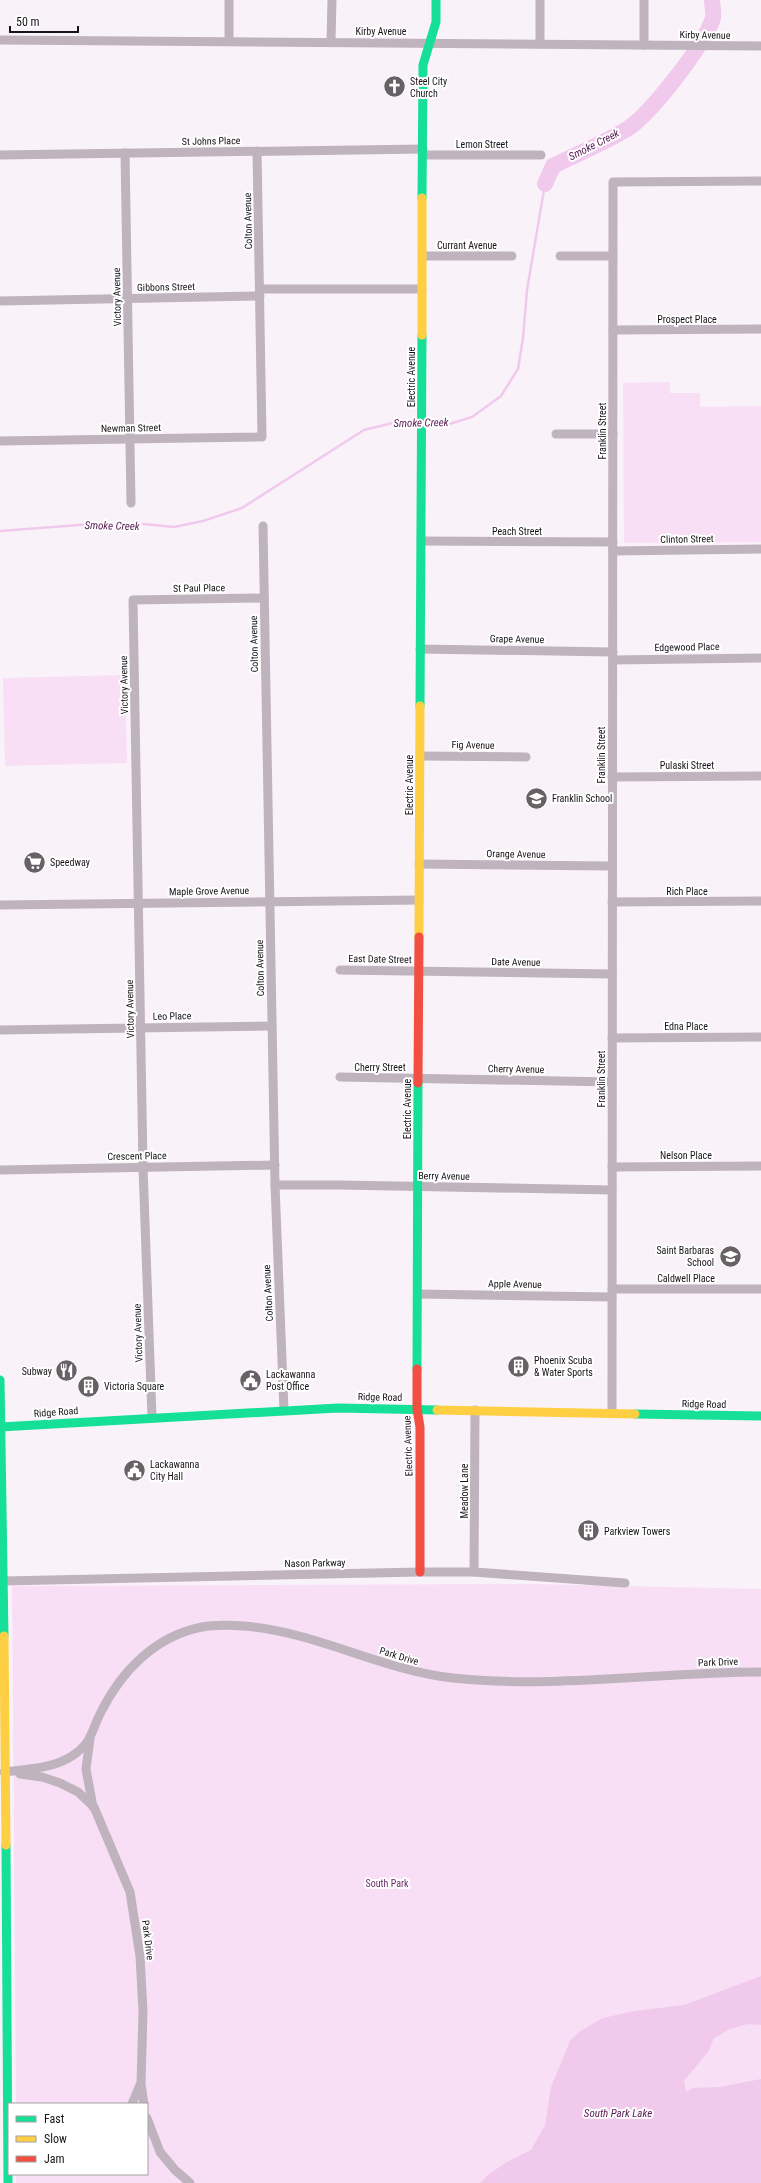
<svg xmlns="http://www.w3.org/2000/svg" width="761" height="2183" font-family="'Roboto Condensed',sans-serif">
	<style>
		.green { fill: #f8dff6 }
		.water { fill: #f1c9ed }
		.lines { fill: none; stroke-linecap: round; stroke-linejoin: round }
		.stream { stroke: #f1c9ed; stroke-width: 2.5 }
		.river { stroke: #f1c9ed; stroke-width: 16 }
		.street { stroke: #bfb3be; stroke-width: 9 }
		.fast { stroke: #16e098; stroke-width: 9 }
		.slow { stroke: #ffcf43; stroke-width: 9 }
		.jam { stroke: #f24e42; stroke-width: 9 }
		.labels { text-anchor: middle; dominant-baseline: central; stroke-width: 4; stroke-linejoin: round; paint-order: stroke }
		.street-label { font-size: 10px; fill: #181317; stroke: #fff }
		.poi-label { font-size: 10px; fill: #181317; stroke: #fff; text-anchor: start }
		.park-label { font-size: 10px; fill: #6a2c67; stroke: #fff }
		.water-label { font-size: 11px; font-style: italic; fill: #561853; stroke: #fff }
	</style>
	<rect width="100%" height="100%" fill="#faf2f9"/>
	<g class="green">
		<polygon points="670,382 670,393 700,393 700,407 761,406 761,542 624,543 623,383"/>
		<polygon points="125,675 127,763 5,766 3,678"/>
		<polygon points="533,1584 761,1589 761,2183 16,2183 16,2174 147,2174 147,2104 16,2104 12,1586"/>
	</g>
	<polygon class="water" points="761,1976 761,2025 748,2024 730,2029 714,2038 708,2052 684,2081 686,2092 693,2088 720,2087 761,2079 761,2183 480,2183 489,2174 507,2162 531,2150 545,2125 551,2087 570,2041 580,2031 603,2018 634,2011 684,2005"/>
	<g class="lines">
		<g class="stream">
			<polyline points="425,423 446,425 472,417 501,396 518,369 523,338 527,290 545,184"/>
			<polyline points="0,531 92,524 144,524 174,527 203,521 242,508 364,430 397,422 418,423"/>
		</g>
		<path class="river" d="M545,184L553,166C577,154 604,143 627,129C650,115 705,44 713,18C714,13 712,5 712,0"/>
		<g class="street">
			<polyline points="0,40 761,46"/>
			<polyline points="229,41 229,0"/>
			<polyline points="331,41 332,0"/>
			<polyline points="540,44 540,0"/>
			<polyline points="644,45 644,0"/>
			<polyline points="125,153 131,503"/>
			<polyline points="0,155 423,149"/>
			<polyline points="423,155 541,155"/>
			<polyline points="422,256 512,256"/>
			<polyline points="560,256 613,256"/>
			<polyline points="260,289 422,289"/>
			<polyline points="0,301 260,296"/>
			<polyline points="613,330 761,329"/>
			<polyline points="556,434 613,434"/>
			<polyline points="0,441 262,437 257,151"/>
			<polyline points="263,526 275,1185 284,1410"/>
			<polyline points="421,541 613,542"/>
			<polyline points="613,551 761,549"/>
			<polyline points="420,649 613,652"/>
			<polyline points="613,660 761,658"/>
			<polyline points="420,756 526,757"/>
			<polyline points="612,777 761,776"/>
			<polyline points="419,864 612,866"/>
			<polyline points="612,902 761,901"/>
			<polyline points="0,905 419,900"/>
			<polyline points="340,970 612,974"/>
			<polyline points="0,1030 272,1026"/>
			<polyline points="612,1038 761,1037"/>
			<polyline points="340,1077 612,1082"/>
			<polyline points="612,1167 761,1166"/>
			<polyline points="0,1170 275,1165"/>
			<polyline points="275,1185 340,1185 612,1190"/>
			<polyline points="612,1289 761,1289"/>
			<polyline points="418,1294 612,1297"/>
			<polyline points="612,1413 613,182 761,181"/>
			<polyline points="152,1417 143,1167 133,600 264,598"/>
			<polyline points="474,1572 475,1410"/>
			<polyline points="4,1581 420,1572 474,1572 625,1583"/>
			<polyline points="90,1739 86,1769 93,1807"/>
			<path d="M4,1772C27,1769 52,1769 72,1756C93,1742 91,1731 101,1712C122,1670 156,1636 202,1627C216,1624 230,1625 244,1626C317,1632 381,1670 453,1678C555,1689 659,1672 761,1672"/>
			<polyline points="20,1774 42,1777 60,1783 78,1792 94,1807 130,1892 140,1956 143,2011 141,2084 144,2104"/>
			<polyline points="132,2104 140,2085"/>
			<polyline points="147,2118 160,2152 175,2170 190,2183"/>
		</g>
		<g class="fast">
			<polyline points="422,198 423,65 436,22 436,0"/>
			<polyline points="420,706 422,335"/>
			<polyline points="417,1369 418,1083"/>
			<polyline points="0,1380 4,1636"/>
			<polyline points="635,1414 761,1416"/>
			<polyline points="0,1427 338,1408 437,1410"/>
			<polyline points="6,1845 8,2183"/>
		</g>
		<g class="slow">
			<polyline points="422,335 422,198"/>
			<polyline points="419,937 420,706"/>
			<polyline points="437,1410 635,1414"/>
			<polyline points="4,1636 6,1845"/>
		</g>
		<g class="jam">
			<polyline points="418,1083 419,937"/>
			<polyline points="417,1369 417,1409 420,1427 420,1572"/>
		</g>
	</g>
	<defs>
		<symbol id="church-disc" viewBox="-11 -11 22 22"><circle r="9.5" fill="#676166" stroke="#fff"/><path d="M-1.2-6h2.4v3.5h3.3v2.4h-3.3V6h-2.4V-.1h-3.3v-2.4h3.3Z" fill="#fff"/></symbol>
		<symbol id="school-disc" viewBox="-11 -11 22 22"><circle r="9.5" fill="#676166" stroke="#fff"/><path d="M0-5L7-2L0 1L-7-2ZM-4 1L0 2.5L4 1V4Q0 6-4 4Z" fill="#fff"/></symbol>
		<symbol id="supermarket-disc" viewBox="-11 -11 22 22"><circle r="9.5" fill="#676166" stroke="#fff"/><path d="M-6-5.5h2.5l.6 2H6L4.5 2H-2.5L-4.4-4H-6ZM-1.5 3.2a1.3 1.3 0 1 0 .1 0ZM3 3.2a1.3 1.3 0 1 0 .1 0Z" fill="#fff"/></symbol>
		<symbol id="building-disc" viewBox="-11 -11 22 22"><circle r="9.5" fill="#676166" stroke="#fff"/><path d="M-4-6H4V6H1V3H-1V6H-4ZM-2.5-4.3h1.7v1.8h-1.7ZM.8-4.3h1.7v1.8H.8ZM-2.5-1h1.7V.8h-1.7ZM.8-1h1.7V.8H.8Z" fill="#fff"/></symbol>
		<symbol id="restaurant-disc" viewBox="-11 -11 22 22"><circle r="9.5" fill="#676166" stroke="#fff"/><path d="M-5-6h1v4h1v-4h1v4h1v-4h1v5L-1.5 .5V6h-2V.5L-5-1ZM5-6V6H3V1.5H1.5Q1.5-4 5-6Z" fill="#fff"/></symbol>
		<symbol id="civic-disc" viewBox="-11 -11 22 22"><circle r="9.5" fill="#676166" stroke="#fff"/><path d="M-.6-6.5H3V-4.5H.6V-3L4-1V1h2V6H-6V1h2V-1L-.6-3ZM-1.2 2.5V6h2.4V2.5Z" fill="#fff"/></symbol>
	</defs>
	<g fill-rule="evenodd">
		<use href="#church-disc" x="382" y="74" width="25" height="25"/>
		<use href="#school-disc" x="524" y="786" width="25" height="25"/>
		<use href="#supermarket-disc" x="22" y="850" width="25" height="25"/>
		<use href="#school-disc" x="718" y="1244" width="25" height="25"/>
		<use href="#building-disc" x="506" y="1354" width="25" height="25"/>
		<use href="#restaurant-disc" x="54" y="1358" width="25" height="25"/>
		<use href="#civic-disc" x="238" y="1368" width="25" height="25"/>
		<use href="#building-disc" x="76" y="1374" width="25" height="25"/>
		<use href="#civic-disc" x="122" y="1458" width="25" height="25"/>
		<use href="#building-disc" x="576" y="1518" width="25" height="25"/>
	</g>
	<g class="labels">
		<g class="street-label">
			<text x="381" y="31">Kirby Avenue</text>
			<text transform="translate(705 35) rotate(1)">Kirby Avenue</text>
			<text transform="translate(211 141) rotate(-1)">St Johns Place</text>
			<text x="482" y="144">Lemon Street</text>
			<text transform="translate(248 221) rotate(-91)">Colton Avenue</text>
			<text x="467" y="245">Currant Avenue</text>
			<text transform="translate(166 287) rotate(-1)">Gibbons Street</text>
			<text transform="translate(117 297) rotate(-91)">Victory Avenue</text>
			<text x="687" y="319">Prospect Place</text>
			<text transform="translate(411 377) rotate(-90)">Electric Avenue</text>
			<text transform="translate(131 428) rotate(-1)">Newman Street</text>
			<text transform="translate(602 431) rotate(-90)">Franklin Street</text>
			<text x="517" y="531">Peach Street</text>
			<text transform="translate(687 539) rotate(-1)">Clinton Street</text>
			<text transform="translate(199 588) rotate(-1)">St Paul Place</text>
			<text transform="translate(517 639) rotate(1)">Grape Avenue</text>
			<text transform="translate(254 644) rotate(-91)">Colton Avenue</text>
			<text transform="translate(687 647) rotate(-1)">Edgewood Place</text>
			<text transform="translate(124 685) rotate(-91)">Victory Avenue</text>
			<text transform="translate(473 745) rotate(1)">Fig Avenue</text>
			<text transform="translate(601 755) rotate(-90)">Franklin Street</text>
			<text x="687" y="765">Pulaski Street</text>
			<text transform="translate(409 785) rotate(-90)">Electric Avenue</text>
			<text transform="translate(516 854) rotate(1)">Orange Avenue</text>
			<text transform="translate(209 891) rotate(-1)">Maple Grove Avenue</text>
			<text x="687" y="891">Rich Place</text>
			<text transform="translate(380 959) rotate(1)">East Date Street</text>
			<text transform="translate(516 962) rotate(1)">Date Avenue</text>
			<text transform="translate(260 968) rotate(-91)">Colton Avenue</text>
			<text transform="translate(130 1009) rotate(-91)">Victory Avenue</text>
			<text transform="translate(172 1016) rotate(-1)">Leo Place</text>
			<text x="686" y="1026">Edna Place</text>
			<text x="380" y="1067">Cherry Street</text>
			<text transform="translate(516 1069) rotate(1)">Cherry Avenue</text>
			<text transform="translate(601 1079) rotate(-90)">Franklin Street</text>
			<text transform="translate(407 1109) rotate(-90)">Electric Avenue</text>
			<text x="686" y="1155">Nelson Place</text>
			<text transform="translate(137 1156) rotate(-1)">Crescent Place</text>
			<text transform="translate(444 1176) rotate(1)">Berry Avenue</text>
			<text x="686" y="1278">Caldwell Place</text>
			<text transform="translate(515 1284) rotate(1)">Apple Avenue</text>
			<text transform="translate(268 1293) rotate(-93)">Colton Avenue</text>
			<text transform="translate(138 1333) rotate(-92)">Victory Avenue</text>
			<text transform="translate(380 1397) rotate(1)">Ridge Road</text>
			<text transform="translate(704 1404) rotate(1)">Ridge Road</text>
			<text transform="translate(56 1412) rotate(-4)">Ridge Road</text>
			<text transform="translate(408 1446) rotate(-92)">Electric Avenue</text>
			<text transform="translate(464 1491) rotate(-90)">Meadow Lane</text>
			<text transform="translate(315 1563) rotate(-1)">Nason Parkway</text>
			<text transform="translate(399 1656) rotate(17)">Park Drive</text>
			<text transform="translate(718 1662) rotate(-2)">Park Drive</text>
			<text transform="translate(148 1940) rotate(83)">Park Drive</text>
		</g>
		<g class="poi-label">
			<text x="410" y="81">Steel City<tspan x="410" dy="12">Church</tspan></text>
			<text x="552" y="798">Franklin School</text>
			<text x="50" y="862">Speedway</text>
			<text x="714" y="1250" text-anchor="end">Saint Barbaras<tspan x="714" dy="12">School</tspan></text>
			<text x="534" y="1360">Phoenix Scuba<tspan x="534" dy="12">&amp; Water Sports</tspan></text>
			<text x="52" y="1371" text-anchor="end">Subway</text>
			<text x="266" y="1374">Lackawanna<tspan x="266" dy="12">Post Office</tspan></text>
			<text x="104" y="1386">Victoria Square</text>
			<text x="150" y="1464">Lackawanna<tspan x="150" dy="12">City Hall</tspan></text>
			<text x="604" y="1531">Parkview Towers</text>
		</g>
		<g class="park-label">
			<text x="387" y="1883">South Park</text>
		</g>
		<g class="water-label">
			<text transform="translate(594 145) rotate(-27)">Smoke Creek</text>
			<text transform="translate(421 423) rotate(-1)">Smoke Creek</text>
			<text transform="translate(112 526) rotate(1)">Smoke Creek</text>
			<text x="618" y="2113">South Park Lake</text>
		</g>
	</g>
	<rect x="8" y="2103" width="140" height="72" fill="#ffffff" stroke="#a3a1a2"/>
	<rect x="16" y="2116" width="20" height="6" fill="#16e098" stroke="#a3a1a2"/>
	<text x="44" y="2123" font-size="12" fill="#181317">Fast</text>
	<rect x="16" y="2136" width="20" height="6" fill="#ffcf43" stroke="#a3a1a2"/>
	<text x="44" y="2143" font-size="12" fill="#181317">Slow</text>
	<rect x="16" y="2156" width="20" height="6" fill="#f24e42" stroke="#a3a1a2"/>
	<text x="44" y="2163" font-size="12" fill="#181317">Jam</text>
	<path d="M10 26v6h68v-6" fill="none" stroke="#181317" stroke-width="2"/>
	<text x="16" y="26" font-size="12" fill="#181317" stroke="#ffffff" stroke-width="3" paint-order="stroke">50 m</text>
</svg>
